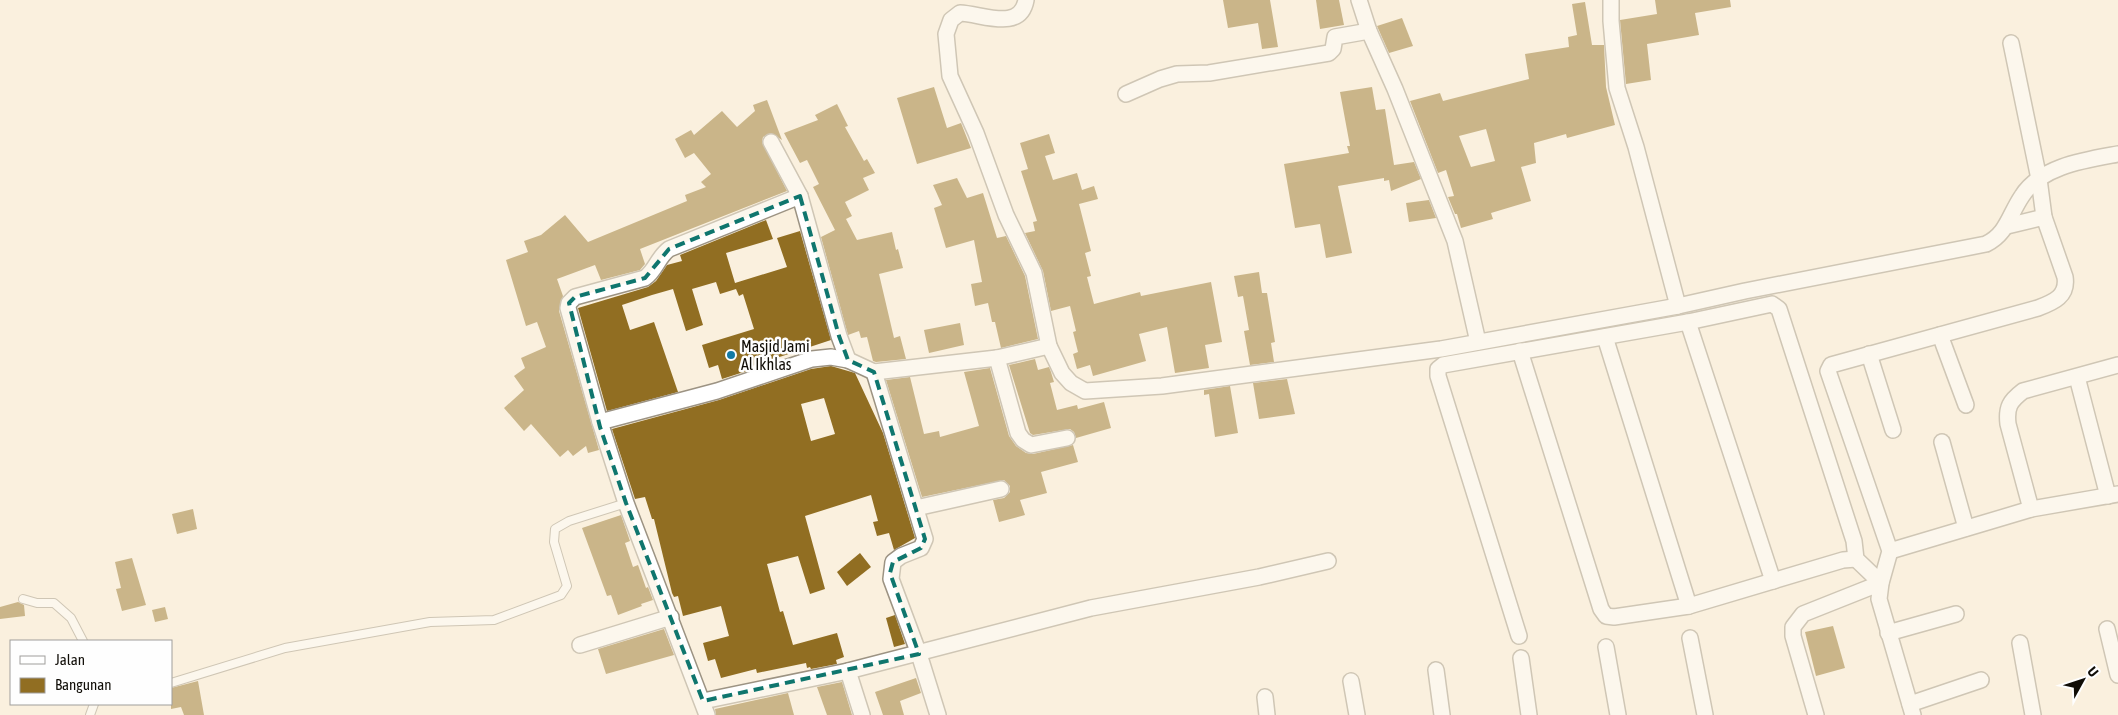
<svg xmlns="http://www.w3.org/2000/svg" width="2118" height="715" font-family="'Asap Condensed',sans-serif">
	<style>
		.building { fill: #916e22; fill-rule: evenodd }
		.lines { fill: none; stroke-linecap: round; stroke-linejoin: round }
		.service-casing { stroke: #9c9383; stroke-width: 10 }
		.minor-casing { stroke: #9c9383; stroke-width: 18 }
		.service { stroke: #fff; stroke-width: 8 }
		.minor { stroke: #fff; stroke-width: 15 }
		.marked { fill: none; stroke: #0f766e; stroke-width: 4; stroke-dasharray: 10 6; stroke-linejoin: round }
		.poi-dot { fill: #137aa5; stroke: #fefefe; stroke-width: 2 }
		.labels { text-anchor: middle; dominant-baseline: central; stroke-width: 5; stroke-linejoin: round; paint-order: stroke }
		.poi-label { font-size: 16px; fill: #100d07; stroke: #fefefe; text-anchor: start }
	</style>
	<rect width="100%" height="100%" fill="#faf0de"/>
	<g class="building">
		<polygon points="1223,0 1270,0 1278,47 1262,49 1258,23 1228,28"/>
		<polygon points="1316,0 1339,0 1344,25 1320,29"/>
		<polygon points="1655,0 1730,0 1731,7 1695,13 1699,35 1647,44 1651,80 1626,84 1620,20 1657,14"/>
		<path d="M1585,2L1592,45H1604L1606,87L1615,125L1567,138L1566,134L1534,143L1536,163L1521,167L1531,201L1491,213L1493,219L1461,228L1457,214H1455L1448,197L1454,196L1446,170L1438,173L1410,101L1440,93L1443,101L1529,79L1525,54L1569,47L1568,37L1577,35L1572,4ZM1486,129L1495,161L1471,167L1459,136Z"/>
		<polygon points="1402,18 1413,46 1389,53 1377,26"/>
		<polygon points="934,87 947,128 961,123 971,148 917,164 897,98"/>
		<polygon points="1372,87 1376,110 1385,109 1394,165 1414,162 1421,179 1391,191 1389,180 1384,181 1384,178 1338,186 1352,253 1326,258 1320,224 1295,228 1284,164 1349,153 1347,146 1350,146 1340,92"/>
		<polygon points="767,100 782,140 771,133 763,137 762,142 787,191 640,249 645,264 640,270 601,280 595,265 557,279 563,296 559,311 599,450 588,453 586,446 573,456 568,450 560,457 531,424 524,431 504,408 524,390 514,376 525,368 521,358 546,347 537,322 526,326 506,260 528,252 524,241 541,235 565,215 588,242 687,201 685,195 706,187 701,182 711,174 694,153 685,158 675,139 691,130 694,135 722,111 737,127 755,111 753,105"/>
		<polygon points="837,104 848,126 845,127 864,161 867,159 875,173 863,178 869,190 845,202 852,216 846,219 857,240 892,232 896,250 898,249 903,268 879,274 894,338 900,336 906,359 876,362 873,361 867,337 861,338 859,331 848,335 821,237 835,230 813,187 819,184 807,160 800,163 784,133 818,120 815,115"/>
		<polygon points="1049,134 1055,153 1045,156 1053,180 1077,173 1082,190 1094,186 1098,199 1079,204 1091,251 1085,253 1091,276 1087,277 1094,304 1140,292 1141,296 1211,282 1222,342 1205,345 1209,368 1175,373 1167,327 1139,334 1146,361 1093,376 1090,365 1077,369 1073,354 1078,352 1073,332 1076,331 1070,306 1051,311 1043,271 1025,233 1035,231 1033,222 1037,221 1021,171 1028,169 1020,143"/>
		<polygon points="957,178 967,198 983,193 997,238 1006,236 1025,276 1038,339 1001,348 995,322 992,322 988,303 975,306 971,284 982,282 974,240 946,248 934,208 942,205 933,185"/>
		<polygon points="1429,200 1436,218 1409,222 1406,203"/>
		<polygon points="766,220 773,239 726,253 735,283 787,267 777,238 800,231 831,340 749,367 750,370 722,379 718,365 709,368 702,345 754,329 743,294 739,296 736,289 720,294 716,282 692,289 703,325 686,331 673,289 652,295 622,305 630,330 654,322 678,392 607,411 578,308 648,287 656,281 667,265 682,261 680,255"/>
		<polygon points="1259,272 1262,293 1267,293 1275,342 1271,343 1274,362 1250,365 1244,331 1249,330 1243,296 1238,297 1234,276"/>
		<polygon points="960,323 964,345 929,353 924,330"/>
		<polygon points="1035,359 1038,370 1049,367 1051,372 1054,382 1050,383 1057,410 1077,405 1078,409 1104,402 1111,428 1076,438 1074,432 1070,429 1033,435 1030,433 1009,365"/>
		<path d="M831,366L855,373L883,433L915,538L894,550L889,533L877,536L873,522L878,521L871,495L805,516L825,589L810,594L798,556L767,564L780,612L783,611L793,645L837,633L844,657L836,660L837,664L811,669L810,667L807,668L806,663L757,673L756,669L721,678L715,659L708,661L703,643L729,636L721,606L683,616L678,596L674,597L672,593L654,519H652L645,497L635,499L612,429L719,400L811,369ZM824,398L835,434L811,441L801,404Z"/>
		<polygon points="990,368 1009,436 1016,446 1026,453 1033,454 1073,445 1078,462 1041,472 1047,493 1020,500 1025,515 999,522 993,500 1004,498 1010,492 1010,486 1004,480 922,497 886,380 910,377 924,434 939,431 940,437 979,426 964,372"/>
		<polygon points="1287,379 1295,414 1259,419 1253,383"/>
		<polygon points="1230,386 1238,433 1215,437 1209,394 1204,395 1204,390"/>
		<polygon points="193,509 197,529 177,534 172,514"/>
		<polygon points="621,515 630,541 625,543 633,567 638,565 646,588 648,587 653,600 641,604 642,606 618,615 611,595 607,596 582,528"/>
		<polygon points="860,553 871,567 847,586 837,572"/>
		<polygon points="132,558 146,605 122,611 116,589 121,588 115,562"/>
		<polygon points="18,602 24,605 25,616 0,619 0,607"/>
		<polygon points="165,607 168,619 155,622 152,610"/>
		<polygon points="895,615 905,644 894,647 886,618"/>
		<polygon points="1833,626 1845,668 1816,676 1805,632"/>
		<polygon points="664,629 674,655 606,674 598,649"/>
		<polygon points="916,678 921,693 900,701 904,715 883,715 875,692"/>
		<polygon points="198,681 204,715 184,715 181,707 171,709 171,688"/>
		<polygon points="842,682 852,715 827,715 817,687"/>
		<polygon points="788,693 794,715 716,715 715,709"/>
	</g>
	<g class="lines">
		<defs>
			<g id="service">
				<polyline points="23,599 37,603 54,603 71,618 83,641"/>
				<polyline points="171,683 285,648 430,622 494,620 561,595 567,586 554,542 555,529 569,521 626,503"/>
				<polyline points="90,715 94,704"/>
			</g>
			<g id="minor">
				<path d="M1026,0C1020,32 983,14 960,13L951,20L946,34L950,76L976,133L1006,215L1034,273L1049,346L1062,373L1071,383L1085,391L1162,386L1441,349L1678,306L1745,291L1986,244C2007,234 2009,215 2022,196C2041,166 2085,160 2118,154"/>
				<polyline points="1359,0 1369,31 1395,89 1455,241 1478,342"/>
				<polyline points="1611,0 1611,21 1617,88 1636,147 1678,306"/>
				<polyline points="1126,94 1160,79 1177,74 1209,73 1329,53 1333,49 1335,37 1369,31"/>
				<polyline points="771,142 800,196 839,336 848,360"/>
				<polyline points="2007,226 2044,217"/>
				<polyline points="1688,322 1773,581"/>
				<polyline points="1940,335 1966,405"/>
				<polyline points="1605,337 1689,606"/>
				<polyline points="1520,351 1601,609 1606,616 1614,617 1689,606 1843,560 1856,559"/>
				<polyline points="1869,354 1893,430"/>
				<polyline points="997,358 1018,433 1023,440 1031,445 1067,438"/>
				<polyline points="874,372 925,539 921,548 901,556 893,562 891,579 919,654 938,715"/>
				<polyline points="2077,377 2108,496"/>
				<path d="M600,422L568,308L569,303L575,297L645,278C656,270 658,257 669,249L800,196"/>
				<polyline points="1942,442 1966,528"/>
				<polyline points="916,508 1001,489"/>
				<path d="M2031,509L2008,424C2006,407 2010,401 2023,391L2118,365"/>
				<polyline points="1890,551 2031,509 2118,494"/>
				<polyline points="2107,629 2118,675"/>
				<polyline points="1888,633 1956,614"/>
				<polyline points="1519,636 1438,376 1438,369 1443,365 1688,322 1772,304 1779,309 1854,541 1856,559 1881,583 1803,614 1793,627 1793,636 1816,715"/>
				<polyline points="1690,638 1705,715"/>
				<polyline points="2020,643 2033,715"/>
				<polyline points="580,645 671,617"/>
				<polyline points="1606,647 1618,715"/>
				<polyline points="1521,658 1529,715"/>
				<polyline points="1436,670 1442,715"/>
				<polyline points="848,671 862,715"/>
				<polyline points="1351,681 1357,715"/>
				<polyline points="1265,697 1267,715"/>
				<polyline points="703,701 848,671 1091,608 1259,577 1328,561"/>
				<polyline points="1910,704 1981,680"/>
				<polyline points="707,715 626,503 600,422 717,391 812,359 831,357 848,360 874,372 997,358 1049,346"/>
				<path d="M1913,715L1879,599L1881,583L1890,551L1828,371L1831,365L2038,308C2054,302 2068,296 2065,277L2044,217L2039,179L2011,43"/>
			</g>
		</defs>
		<use href="#service" class="service-casing"/>
		<use href="#minor" class="minor-casing"/>
		<use href="#service" class="service"/>
		<use href="#minor" class="minor"/>
	</g>
	<path d="M0 0H2118V715H0ZM800,196L839,336L848,360L874,372L925,539L921,548L893,562L890,573L919,654L703,701L626,503L600,427L569,303L575,297L645,278L669,249Z" fill="#faf0de" fill-opacity=".55" fill-rule="evenodd"/>
	<path class="marked" d="M800,196L839,336L848,360L874,372L925,539L921,548L893,562L890,573L919,654L703,701L626,503L600,427L569,303L575,297L645,278L669,249Z"/>
	<circle class="poi-dot" cx="731" cy="355" r="5"/>
	<g class="labels">
		<g class="poi-label">
			<text x="741" y="346">Masjid Jami<tspan x="741" dy="18">Al Ikhlas</tspan></text>
		</g>
	</g>
	<rect x="10" y="640" width="162" height="65" fill="#fefefe" stroke="#9f9e9b"/>
	<rect x="20" y="656" width="25" height="8" fill="#ffffff" stroke="#9f9e9b"/>
	<text x="55" y="665" font-size="15" fill="#100d07">Jalan</text>
	<rect x="20" y="678" width="25" height="15" fill="#916e22" stroke="#9f9e9b"/>
	<text x="55" y="690" font-size="15" fill="#100d07">Bangunan</text>
	<g transform="translate(2083 680) rotate(50)" stroke="#fefefe" stroke-width="4" paint-order="stroke">
	<path d="M0-4L9 19L0 12L-9 19Z" fill="#100d07"/>
	<text y="-8" font-size="14" font-weight="bold" text-anchor="middle" fill="#100d07">U</text>
	</g>
</svg>
